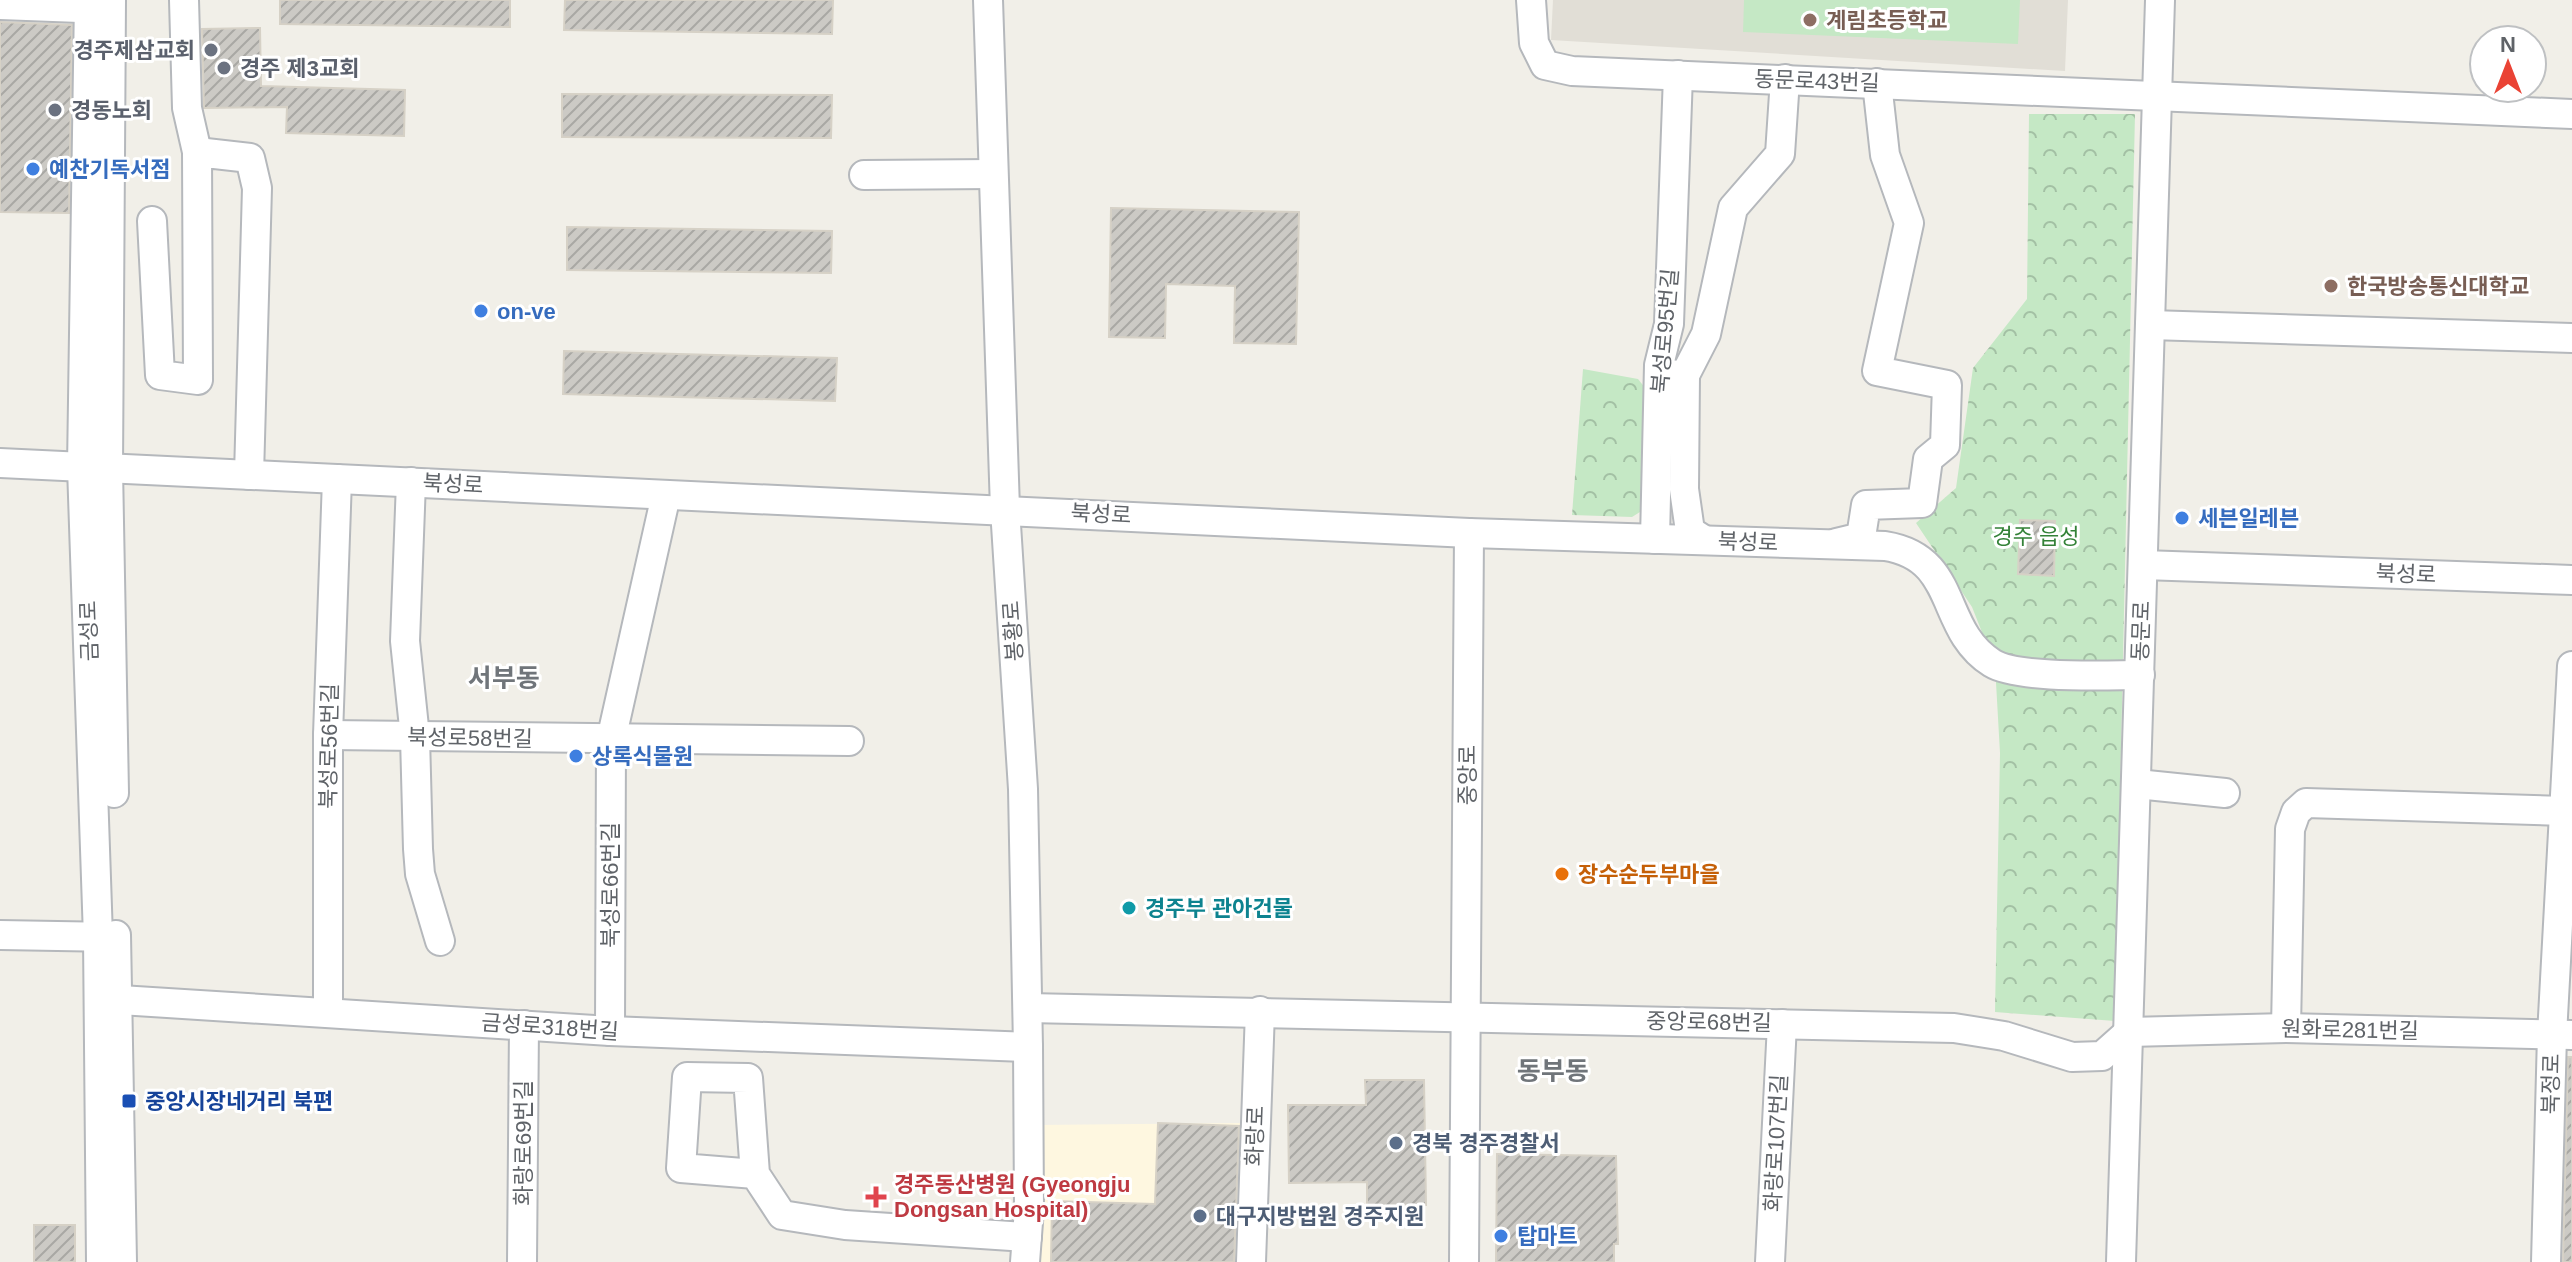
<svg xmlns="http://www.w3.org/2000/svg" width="2572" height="1262" font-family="Helvetica,'Noto Sans KR',sans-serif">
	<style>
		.commercial { fill: #fef7e0 }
		.education { fill: #e1ded6 }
		.green { fill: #c5e8c5 }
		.park { fill: url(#park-crowns) }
		.building { fill: url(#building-hatch); stroke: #d6d1c6; stroke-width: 2 }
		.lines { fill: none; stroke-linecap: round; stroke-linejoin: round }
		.minor-casing { stroke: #b5b8bc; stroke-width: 32 }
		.minor { stroke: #fff; stroke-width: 28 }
		.education-dot { fill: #8d6e63; stroke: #fff; stroke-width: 3 }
		.worship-dot { fill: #6b7280; stroke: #fff; stroke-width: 3 }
		.shop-dot { fill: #3f7fe0; stroke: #fff; stroke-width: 3 }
		.food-dot { fill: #e8710a; stroke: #fff; stroke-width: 3 }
		.culture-dot { fill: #0f9aa8; stroke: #fff; stroke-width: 3 }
		.transit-dot { fill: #1a4fb4; stroke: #fff; stroke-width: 3 }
		.service-dot { fill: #5c6f8a; stroke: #fff; stroke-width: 3 }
		.health-dot { fill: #e0444e; stroke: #fff; stroke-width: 3 }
		.labels { text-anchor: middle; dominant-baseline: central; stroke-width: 6; stroke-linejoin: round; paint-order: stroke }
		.education-label { font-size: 22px; font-weight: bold; fill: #785e54; stroke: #fff; text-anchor: start }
		.worship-label { font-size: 22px; font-weight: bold; fill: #5b616d; stroke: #fff; text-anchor: start }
		.street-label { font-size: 22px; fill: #5f6368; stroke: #fff }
		.shop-label { font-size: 22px; font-weight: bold; fill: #366cbe; stroke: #fff; text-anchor: start }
		.park-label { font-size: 22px; fill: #348238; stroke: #fff }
		.food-label { font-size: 22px; font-weight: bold; fill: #c56008; stroke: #fff; text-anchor: start }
		.culture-label { font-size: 22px; font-weight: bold; fill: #0d838f; stroke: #fff; text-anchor: start }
		.transit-label { font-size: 22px; font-weight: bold; fill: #164399; stroke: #fff; text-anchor: start }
		.service-label { font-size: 22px; font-weight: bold; fill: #4e5e75; stroke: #fff; text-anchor: start }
		.health-label { font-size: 22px; font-weight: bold; fill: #be3a42; stroke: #fff; text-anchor: start }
		.quarter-label { font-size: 26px; font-weight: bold; fill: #70757a; stroke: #fff }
	</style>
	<defs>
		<pattern id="park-crowns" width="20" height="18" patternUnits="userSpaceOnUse" patternTransform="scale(2)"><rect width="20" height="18" fill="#c5e8c5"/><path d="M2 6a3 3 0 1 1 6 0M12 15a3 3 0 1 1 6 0" fill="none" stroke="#a3c0a4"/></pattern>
		<pattern id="building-hatch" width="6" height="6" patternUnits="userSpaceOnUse" patternTransform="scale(2)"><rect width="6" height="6" fill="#cccac5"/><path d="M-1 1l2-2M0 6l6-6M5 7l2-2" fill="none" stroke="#a9a8a4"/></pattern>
	</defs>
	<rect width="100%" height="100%" fill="#f1efe8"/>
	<polygon class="commercial" points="1241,1123 1237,1262 1032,1262 1034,1125"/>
	<polygon class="education" points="1553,0 2068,0 2065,71 1551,40"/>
	<polygon class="green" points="1744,0 2020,0 2018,44 1743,32"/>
	<g class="park">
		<polygon points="2029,114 2135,114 2115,1021 1995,1012 2000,753 1995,665 1972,607 1916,523 1956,488 1973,368 2027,299"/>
		<polygon points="1583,369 1638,379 1646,389 1640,512 1632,517 1572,515"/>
	</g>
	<g class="building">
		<polygon points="280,0 510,0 510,27 280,24"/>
		<polygon points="565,0 833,0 832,34 564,30"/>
		<polygon points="0,22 72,25 69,213 0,212"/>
		<polygon points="260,28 261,86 405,90 404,136 286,133 287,107 204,108 202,29"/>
		<polygon points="562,94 832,95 831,138 562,137"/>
		<polygon points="1111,208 1299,212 1296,344 1234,343 1235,286 1166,284 1165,338 1109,337"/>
		<polygon points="567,227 832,231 831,273 567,270"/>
		<polygon points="564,351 837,358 835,401 563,394"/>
		<polygon points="2020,520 2055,521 2054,576 2018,574"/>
		<polygon points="2568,1057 2572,1057 2572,1262 2563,1262"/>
		<polygon points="1365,1080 1424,1080 1426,1205 1367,1206 1367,1182 1289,1183 1288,1105 1366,1105"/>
		<polygon points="1158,1123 1239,1126 1234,1262 1051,1262 1052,1201 1155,1204"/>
		<polygon points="1497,1154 1616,1156 1618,1244 1614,1244 1614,1262 1496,1262"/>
		<rect x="34" y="1225" width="41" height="37"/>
	</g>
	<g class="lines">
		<defs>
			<g id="minor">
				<polyline points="89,0 82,467 98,937 101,1262"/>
				<polyline points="111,0 108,468 114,793"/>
				<polyline points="184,0 187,108 197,152"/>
				<polyline points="988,0 1005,509 1023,789 1028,1047 1029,1209 1025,1262"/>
				<polyline points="1531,0 1534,43 1545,65 1572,71 2572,114"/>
				<polyline points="0,5 106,9"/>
				<polyline points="864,175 993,174"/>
				<polyline points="152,221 160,375 198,380 197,152 250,158 257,188 249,475"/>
				<polyline points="2150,325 2572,338"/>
				<polyline points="1659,374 1685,375 1706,334 1733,208 1780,154 1785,79"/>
				<polyline points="1685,375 1684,489 1690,531 1704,540"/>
				<path d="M0,463L1469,533L1885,546C1960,558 1938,629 1992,663C2018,679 2106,675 2140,675"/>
				<polyline points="411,482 405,641 415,737 418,849 420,874 440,941"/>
				<polyline points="1655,539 1659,365 1669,324 1678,75"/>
				<polyline points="1836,543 1861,537 1866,505 1922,503 1928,459 1945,445 1947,385 1877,371 1909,223 1885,155 1877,83"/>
				<polyline points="2143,565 2572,580"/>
				<polyline points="328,735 849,741"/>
				<polyline points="2137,784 2225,793"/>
				<polyline points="0,935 115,937"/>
				<polyline points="116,935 122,1262"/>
				<polyline points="120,1000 610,1031 1028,1047"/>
				<polyline points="1028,1008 1954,1028 2004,1036 2072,1057 2102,1056 2129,1032 2286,1028 2572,1035"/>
				<polyline points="328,1012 328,735 337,479"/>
				<polyline points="2286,1028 2290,829 2296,812 2306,803 2565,811"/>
				<polyline points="610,1031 611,740 666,495"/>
				<polyline points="755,1174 748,1078 687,1077 681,1168 755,1174 782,1215 845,1225 1027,1237"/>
				<polyline points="522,1262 524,1025"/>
				<polyline points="1251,1262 1260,1011"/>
				<polyline points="1464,1262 1469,533"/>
				<polyline points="1770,1262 1782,1024"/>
				<polyline points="2121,1262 2160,0"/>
				<polyline points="2546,1262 2552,1035 2572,666"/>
			</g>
		</defs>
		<use href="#minor" class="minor-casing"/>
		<use href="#minor" class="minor"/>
	</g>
	<g class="education-dot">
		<circle cx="1810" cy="20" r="8"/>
		<circle cx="2331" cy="286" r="8"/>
	</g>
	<g class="worship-dot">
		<circle cx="211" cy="50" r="8"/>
		<circle cx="224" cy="68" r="8"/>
		<circle cx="55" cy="110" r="8"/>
	</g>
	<g class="shop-dot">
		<circle cx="33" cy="169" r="8"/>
		<circle cx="481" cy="311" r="8"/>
		<circle cx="2182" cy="518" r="8"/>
		<circle cx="576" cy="756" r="8"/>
		<circle cx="1501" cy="1236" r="8"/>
	</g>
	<circle class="food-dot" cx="1562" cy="874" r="8"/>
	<circle class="culture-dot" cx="1129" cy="908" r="8"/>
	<rect class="transit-dot" x="121" y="1093" width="16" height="16" rx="4"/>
	<g class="service-dot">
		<circle cx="1396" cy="1143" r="8"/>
		<circle cx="1200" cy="1216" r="8"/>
	</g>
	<path class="health-dot" d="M872 1185h8v8h8v8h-8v8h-8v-8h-8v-8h8z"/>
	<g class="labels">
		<g class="education-label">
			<text x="1826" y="20">계림초등학교</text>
			<text x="2347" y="286">한국방송통신대학교</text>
		</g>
		<g class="worship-label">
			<text x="195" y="50" text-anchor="end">경주제삼교회</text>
			<text x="240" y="68">경주 제3교회</text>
			<text x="71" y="110">경동노회</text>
		</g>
		<g class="street-label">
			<text transform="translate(1817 81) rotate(2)">동문로43번길</text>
			<text transform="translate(1665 331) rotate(-85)">북성로95번길</text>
			<text transform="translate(453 484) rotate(3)">북성로</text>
			<text transform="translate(1101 514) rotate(3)">북성로</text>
			<text transform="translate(1748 542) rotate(2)">북성로</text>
			<text transform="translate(2406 574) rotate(2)">북성로</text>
			<text transform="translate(89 631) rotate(-92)">금성로</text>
			<text transform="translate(1013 631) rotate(-94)">봉황로</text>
			<text transform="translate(2141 631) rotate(-88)">동문로</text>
			<text transform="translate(470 738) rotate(1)">북성로58번길</text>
			<text transform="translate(329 746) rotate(-89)">북성로56번길</text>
			<text transform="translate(1467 775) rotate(-90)">중앙로</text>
			<text transform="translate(610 885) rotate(-90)">북성로66번길</text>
			<text transform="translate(1709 1022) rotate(1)">중앙로68번길</text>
			<text transform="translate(550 1027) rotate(4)">금성로318번길</text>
			<text transform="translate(2350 1030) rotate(1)">원화로281번길</text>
			<text transform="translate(2551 1084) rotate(-89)">북정로</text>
			<text transform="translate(1255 1136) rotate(-88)">화랑로</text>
			<text transform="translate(523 1143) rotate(-90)">화랑로69번길</text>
			<text transform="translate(1776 1143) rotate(-87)">화랑로107번길</text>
		</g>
		<g class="shop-label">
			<text x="49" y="169">예찬기독서점</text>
			<text x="497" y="311">on-ve</text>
			<text x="2198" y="518">세븐일레븐</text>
			<text x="592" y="756">상록식물원</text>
			<text x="1517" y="1236">탑마트</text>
		</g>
		<g class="park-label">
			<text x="2036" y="536">경주 읍성</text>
		</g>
		<g class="food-label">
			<text x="1578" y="874">장수순두부마을</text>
		</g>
		<g class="culture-label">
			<text x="1145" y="908">경주부 관아건물</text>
		</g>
		<g class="transit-label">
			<text x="145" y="1101">중앙시장네거리 북편</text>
		</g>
		<g class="service-label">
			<text x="1412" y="1143">경북 경주경찰서</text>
			<text x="1216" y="1216">대구지방법원 경주지원</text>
		</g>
		<g class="health-label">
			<text x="894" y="1184">경주동산병원 (Gyeongju<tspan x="894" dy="25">Dongsan Hospital)</tspan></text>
		</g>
		<g class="quarter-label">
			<text x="504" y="678">서부동</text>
			<text x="1553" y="1071">동부동</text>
		</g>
	</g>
	<g transform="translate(2508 64)"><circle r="38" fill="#ffffff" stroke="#bfc1c3" stroke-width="2"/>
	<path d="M0-6L14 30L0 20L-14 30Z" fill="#ea4335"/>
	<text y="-12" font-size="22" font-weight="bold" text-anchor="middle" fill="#5f6368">N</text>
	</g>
</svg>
